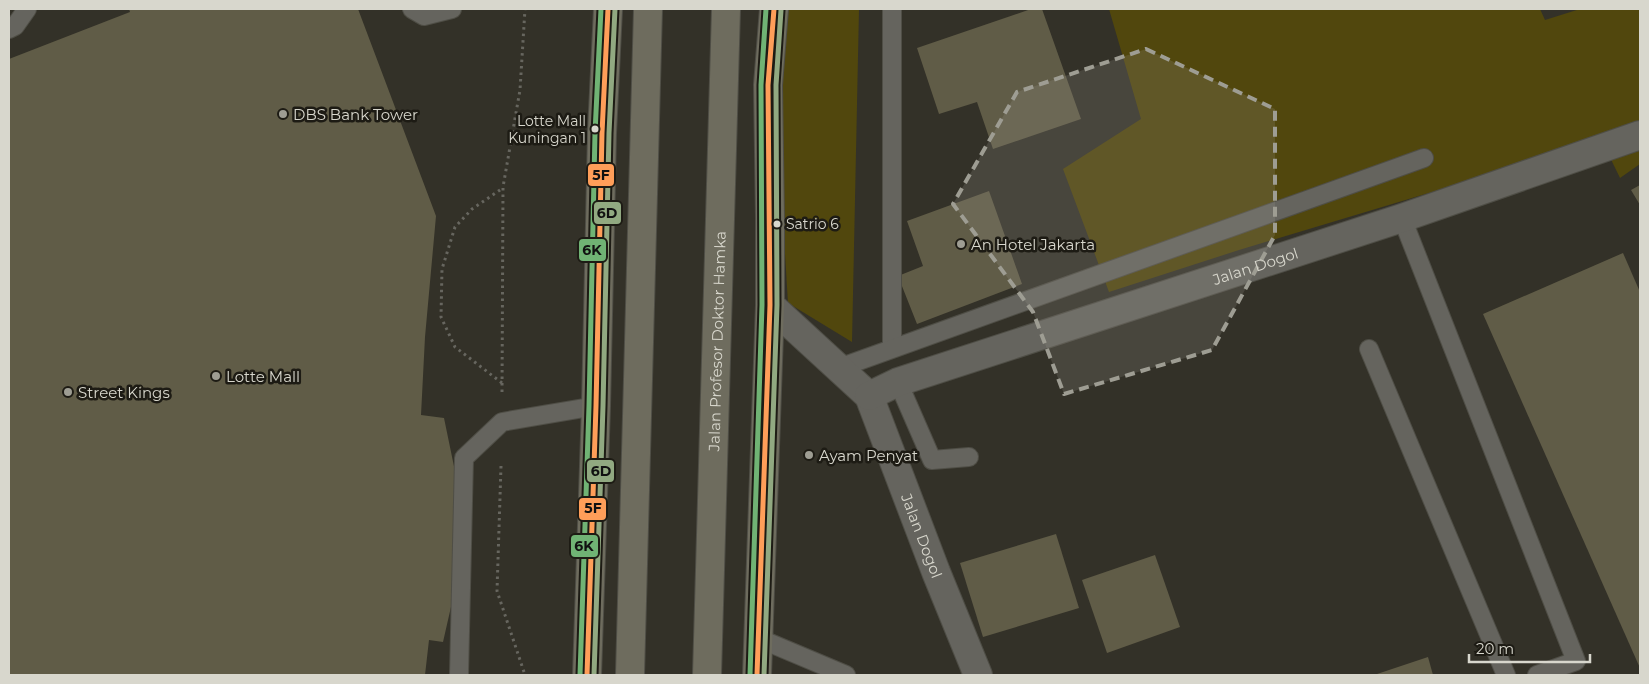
<svg xmlns="http://www.w3.org/2000/svg" width="1649" height="684" font-family="Montserrat,sans-serif">
	<style>
		.green { fill: #51470d }
		.building { fill: #605c47 }
		.lines { fill: none; stroke-linecap: round; stroke-linejoin: round }
		.service-casing { stroke: #4f4e46; stroke-width: 20 }
		.minor-casing { stroke: #4f4e46; stroke-width: 30 }
		.primary-casing { stroke: #4f4e46; stroke-width: 30 }
		.path { stroke: #67665f; stroke-width: 3; stroke-dasharray: 2.5 4; stroke-linecap: butt }
		.service { stroke: #65645e; stroke-width: 18 }
		.minor { stroke: #65645e; stroke-width: 28 }
		.primary { stroke: #6e6c5e; stroke-width: 28 }
		.bus-1-casing { stroke: #1d1b14; stroke-width: 9 }
		.bus-2-casing { stroke: #1d1b14; stroke-width: 9 }
		.bus-3-casing { stroke: #1d1b14; stroke-width: 9 }
		.bus-1 { stroke: #ff9e59; stroke-width: 5 }
		.bus-2 { stroke: #91a981; stroke-width: 5 }
		.bus-3 { stroke: #70b374; stroke-width: 5 }
		.marked { fill: #9e9d93; fill-opacity: 0.2; stroke: #9e9d93; stroke-width: 4; stroke-dasharray: 10 6; stroke-linejoin: round }
		.poi-dot { fill: #9e9d93; stroke: #1d1b14; stroke-width: 2 }
		.bus-dot { fill: #d8d7cd; stroke: #1d1b14; stroke-width: 2 }
		.labels { text-anchor: middle; dominant-baseline: central; stroke-width: 5; stroke-linejoin: round; paint-order: stroke }
		.bus-label { font-size: 14px; fill: #d8d7cd; stroke: #1d1b14; text-anchor: end }
		.poi-label { font-size: 15px; fill: #d8d7cd; stroke: #1d1b14; text-anchor: start }
		.street-label { font-size: 15px; fill: #d8d7cd; stroke: #1d1b14 }
		.line-badge { stroke: #1d1b14; stroke-width: 2 }
		.pale-badge-label { font-size: 14px; text-anchor: middle; font-weight: bold; fill: #111 }
	</style>
	<rect width="100%" height="100%" fill="#333128"/>
	<g class="green">
		<polygon points="776,9 859,9 852,342 788,303 776,107"/>
		<polygon points="1109,9 1540,9 1545,20 1580,9 1640,9 1640,164 1620,178 1602,141 1239,250 1109,292 1063,169 1141,119"/>
	</g>
	<g class="building">
		<polygon points="129,9 358,9 436,216 425,337 421,415 444,418 457,481 453,598 443,642 429,640 425,675 9,675 9,59 130,12"/>
		<polygon points="1031,9 1042,9 1081,119 993,149 977,102 939,114 917,48"/>
		<polygon points="1640,185 1640,205 1631,190"/>
		<polygon points="989,191 1022,284 917,324 898,276 923,266 907,221"/>
		<polygon points="1623,253 1640,292 1640,668 1483,314"/>
		<polygon points="1056,534 1079,608 983,637 960,563"/>
		<polygon points="1155,555 1180,627 1107,653 1082,580"/>
		<polygon points="1428,657 1433,675 1374,675"/>
	</g>
	<g class="lines">
		<defs>
			<g id="service">
				<polyline points="412,9 424,16 452,9"/>
				<polyline points="9,29 15,26 27,9"/>
				<polyline points="1402,218 1576,661 1537,675"/>
				<polyline points="892,348 892,9"/>
				<polyline points="1369,349 1506,675"/>
				<polyline points="839,368 1424,158"/>
				<polyline points="898,382 932,460 969,457"/>
				<polyline points="758,638 846,675"/>
				<polyline points="459,675 464,458 502,422 596,406"/>
			</g>
			<g id="minor">
				<path id="s1" d="M770,305L869,396L936,572L978,675"/>
				<path id="s2" d="M869,396L898,382L1402,218L1640,135"/>
			</g>
			<g id="primary">
				<polyline points="587,675 596,406 602,133 608,9"/>
				<polyline points="630,675 648,9"/>
				<path id="s3" d="M707,675L726,9"/>
				<polyline points="757,675 770,305 770,219 768,85 774,9"/>
			</g>
		</defs>
		<use href="#service" class="service-casing"/>
		<use href="#minor" class="minor-casing"/>
		<use href="#primary" class="primary-casing"/>
		<g class="path">
			<polyline points="502,383 455,347 441,317 442,269 455,227 472,209 503,188"/>
			<polyline points="502,392 503,187 520,90 525,9"/>
			<polyline points="501,466 497,591 525,675"/>
		</g>
		<use href="#service" class="service"/>
		<use href="#minor" class="minor"/>
		<use href="#primary" class="primary"/>
		<defs>
			<g id="bus-1">
				<polyline points="587,675 596,406 602,133 608,9"/>
				<polyline points="757,675 770,305 768,85 774,9"/>
			</g>
			<g id="bus-2">
				<polyline points="594,675 603,406 609,133 615,9"/>
				<polyline points="764,675 777,305 776,85 781,10"/>
			</g>
			<g id="bus-3">
				<polyline points="580,675 589,406 595,133 601,9"/>
				<polyline points="750,675 762,305 761,85 766,9"/>
			</g>
		</defs>
		<use href="#bus-1" class="bus-1-casing"/>
		<use href="#bus-2" class="bus-2-casing"/>
		<use href="#bus-3" class="bus-3-casing"/>
		<use href="#bus-1" class="bus-1"/>
		<use href="#bus-2" class="bus-2"/>
		<use href="#bus-3" class="bus-3"/>
	</g>
	<path class="marked" d="M1146,49L1275,109V235L1212,350L1064,394L1033,312L953,204L1017,92Z"/>
	<g class="poi-dot">
		<circle cx="283" cy="114" r="5"/>
		<circle cx="961" cy="244" r="5"/>
		<circle cx="216" cy="376" r="5"/>
		<circle cx="68" cy="392" r="5"/>
		<circle cx="809" cy="455" r="5"/>
	</g>
	<g class="bus-dot">
		<circle cx="595" cy="129" r="4.5"/>
		<circle cx="777" cy="224" r="4.5"/>
	</g>
	<g class="labels">
		<g class="bus-label">
			<text x="586" y="121">Lotte Mall<tspan x="586" dy="17">Kuningan 1</tspan></text>
			<text x="786" y="224" text-anchor="start">Satrio 6</text>
		</g>
		<g class="poi-label">
			<text x="293" y="114">DBS Bank Tower</text>
			<text x="971" y="244">An Hotel Jakarta</text>
			<text x="226" y="376">Lotte Mall</text>
			<text x="78" y="392">Street Kings</text>
			<text x="819" y="455">Ayam Penyat</text>
		</g>
		<g class="street-label">
			<text stroke="none"><textPath href="#s2" startOffset="408">Jalan Dogol</textPath></text>
			<text stroke="none"><textPath href="#s3" startOffset="334">Jalan Profesor Doktor Hamka</textPath></text>
			<text stroke="none"><textPath href="#s1" startOffset="284">Jalan Dogol</textPath></text>
		</g>
	</g>
	<g class="line-badge">
		<rect x="587" y="163" width="28" height="24" rx="5" fill="#ff9e59"/>
		<rect x="593" y="201" width="29" height="24" rx="5" fill="#91a981"/>
		<rect x="578" y="238" width="29" height="24" rx="5" fill="#70b374"/>
		<rect x="586" y="459" width="29" height="24" rx="5" fill="#91a981"/>
		<rect x="578" y="497" width="29" height="24" rx="5" fill="#ff9e59"/>
		<rect x="570" y="534" width="29" height="24" rx="5" fill="#70b374"/>
	</g>
	<g class="pale-badge-label">
		<text x="601" y="180">5F</text>
		<text x="607" y="218">6D</text>
		<text x="592" y="255">6K</text>
		<text x="601" y="476">6D</text>
		<text x="593" y="513">5F</text>
		<text x="584" y="551">6K</text>
	</g>
	<rect width="1649" height="684" fill="none" stroke="#d8d7cd" stroke-width="20"/>
	<path d="M1469 654v8h121v-8" fill="none" stroke="#d8d7cd" stroke-width="2.5"/>
	<text x="1476" y="654" font-size="15" fill="#d8d7cd" stroke="#1d1b14" stroke-width="4" paint-order="stroke">20 m</text>
</svg>
